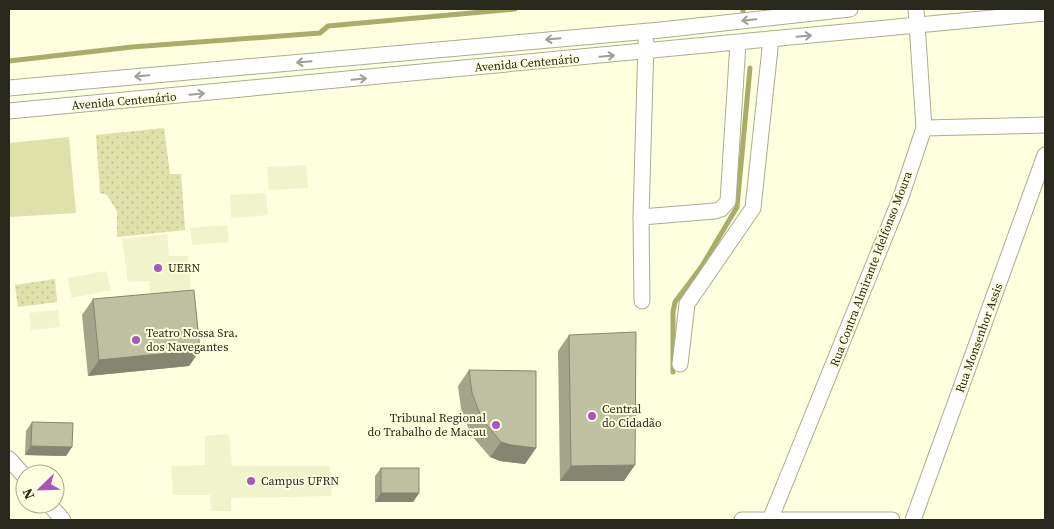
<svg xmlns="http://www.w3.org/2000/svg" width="1054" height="529" font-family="'Source Serif 4',serif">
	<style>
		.built { fill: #f1f4cb }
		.park { fill: url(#park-dots) }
		.garden { fill: #dee1a9 }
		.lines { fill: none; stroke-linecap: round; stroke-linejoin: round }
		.stream { stroke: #aaad68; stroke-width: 5 }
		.minor-casing { stroke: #abad8e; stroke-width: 17 }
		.minor { stroke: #fff; stroke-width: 15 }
		.wall { fill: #a3a58a }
		.shaded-wall { fill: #858671 }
		.building { fill: #bec0a1; stroke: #858671 }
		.oneway { stroke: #9e9e99 }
		.poi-dot { fill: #ad54c0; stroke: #fdffde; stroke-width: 2 }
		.labels { text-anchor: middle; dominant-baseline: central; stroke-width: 4; stroke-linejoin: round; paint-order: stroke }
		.street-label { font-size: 12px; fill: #28281c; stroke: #fdffde }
		.poi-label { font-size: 12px; fill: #28281c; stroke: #fdffde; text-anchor: start }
	</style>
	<defs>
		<pattern id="park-dots" width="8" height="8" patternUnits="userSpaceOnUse" patternTransform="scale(1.25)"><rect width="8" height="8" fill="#dee1a9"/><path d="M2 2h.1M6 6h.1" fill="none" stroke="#bec191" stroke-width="1.8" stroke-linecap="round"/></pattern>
	</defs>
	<rect width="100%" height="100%" fill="#fdffde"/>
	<g class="built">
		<polygon points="306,165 308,188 269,190 267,167"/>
		<polygon points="266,193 268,215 231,218 230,195"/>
		<polygon points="227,225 229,242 192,245 190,228"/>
		<polygon points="167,234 169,256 188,256 192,299 151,304 149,281 128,282 122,239"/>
		<polygon points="106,271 111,290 71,298 68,278"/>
		<polygon points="58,310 60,327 31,330 29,313"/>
		<polygon points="229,434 232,466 330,466 332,496 231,498 231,511 211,511 210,495 173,495 171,466 205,465 205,436"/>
	</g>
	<g class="park">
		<polygon points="164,128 170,174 181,174 185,230 117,237 117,211 107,195 100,193 96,135"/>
		<polygon points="55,279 57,302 18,307 15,285"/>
	</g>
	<polygon class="garden" points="69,137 76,213 9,217 9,143"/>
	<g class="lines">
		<g class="stream">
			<polyline points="743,9 743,16"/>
			<polyline points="9,61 132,47 320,33 328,26 515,9"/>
			<polyline points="673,372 673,312 675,302 702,266 737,207 750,68"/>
		</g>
		<defs>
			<g id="minor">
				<polyline points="9,88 661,30 850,9"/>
				<polyline points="9,111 1045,13"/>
				<polyline points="924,128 1045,125"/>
				<polyline points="641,217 715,211 721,209 728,201 738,43"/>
				<polyline points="642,301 641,217 646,42"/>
				<polyline points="680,364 687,304 753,208 771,39"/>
				<polyline points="9,459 25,477"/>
				<polyline points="49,504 63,520"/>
				<polyline points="742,520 892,520"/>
				<polyline points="770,520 901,197 924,128 916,9"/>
				<polyline points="913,520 1045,155"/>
			</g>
		</defs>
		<use href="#minor" class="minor-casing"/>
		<use href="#minor" class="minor"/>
	</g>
	<g class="wall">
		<polygon points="93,299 200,350 189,366 88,376 82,315"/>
		<polygon points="569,335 624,481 560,481 558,351"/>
		<polygon points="469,370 536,448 525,464 500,461 490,457 471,435 461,409 458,386"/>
		<polygon points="32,422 72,447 66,456 25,455 26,431"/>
		<polygon points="381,468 419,493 413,502 375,502 375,476"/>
	</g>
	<g class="shaded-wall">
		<polygon points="200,350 189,366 88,376 99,360"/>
		<polygon points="501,442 536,448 525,464 500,461 490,457"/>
		<polygon points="31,446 72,447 66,456 25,455"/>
		<polygon points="635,465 624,481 560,481 571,466"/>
		<polygon points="381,493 419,493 413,502 375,502"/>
	</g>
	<g class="building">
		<polygon points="194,290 200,350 99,360 93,299"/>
		<polygon points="636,332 635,465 571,466 569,335"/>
		<polygon points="469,370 536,371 536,448 511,445 501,442 482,419 472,393"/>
		<polygon points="32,422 73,423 72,447 31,446"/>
		<rect x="381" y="468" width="38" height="25"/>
	</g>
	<defs><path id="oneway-shaft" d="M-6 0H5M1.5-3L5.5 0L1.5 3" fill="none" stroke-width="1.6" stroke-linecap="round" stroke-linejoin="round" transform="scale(1.25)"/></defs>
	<g class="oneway">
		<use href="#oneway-shaft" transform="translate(749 20) rotate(174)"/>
		<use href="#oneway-shaft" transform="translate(804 36) rotate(-5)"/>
		<use href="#oneway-shaft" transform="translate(553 39) rotate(175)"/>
		<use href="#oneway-shaft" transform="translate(607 56) rotate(-5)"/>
		<use href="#oneway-shaft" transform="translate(304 62) rotate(175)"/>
		<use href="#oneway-shaft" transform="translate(142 76) rotate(175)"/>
		<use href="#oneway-shaft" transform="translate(359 79) rotate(-5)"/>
		<use href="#oneway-shaft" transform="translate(197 94) rotate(-5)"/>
	</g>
	<g class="poi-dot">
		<circle cx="158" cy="268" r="5"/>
		<circle cx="136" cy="340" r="5"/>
		<circle cx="592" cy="416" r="5"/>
		<circle cx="496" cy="425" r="5"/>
		<circle cx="251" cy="481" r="5"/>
	</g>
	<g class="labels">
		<g class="street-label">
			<text transform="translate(527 63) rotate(-5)">Avenida Centenário</text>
			<text transform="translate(124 101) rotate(-5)">Avenida Centenário</text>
			<text transform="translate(871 269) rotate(-69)">Rua Contra Almirante Idelfonso Moura</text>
			<text transform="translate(979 338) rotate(-70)">Rua Monsenhor Assis</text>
		</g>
		<g class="poi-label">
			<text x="168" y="268">UERN</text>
			<text x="146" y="333">Teatro Nossa Sra.<tspan x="146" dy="14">dos Navegantes</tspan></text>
			<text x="602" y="409">Central<tspan x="602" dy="14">do Cidadão</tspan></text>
			<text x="486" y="418" text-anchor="end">Tribunal Regional<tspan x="486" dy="14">do Trabalho de Macau</tspan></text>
			<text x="261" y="481">Campus UFRN</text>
		</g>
	</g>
	<rect width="1054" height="529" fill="none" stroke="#28281c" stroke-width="20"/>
	<g transform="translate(40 489) rotate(247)"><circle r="24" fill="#fdffde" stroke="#a8a990"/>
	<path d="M0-4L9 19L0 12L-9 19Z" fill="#ad54c0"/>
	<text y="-8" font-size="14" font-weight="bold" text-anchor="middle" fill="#28281c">N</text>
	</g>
</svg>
